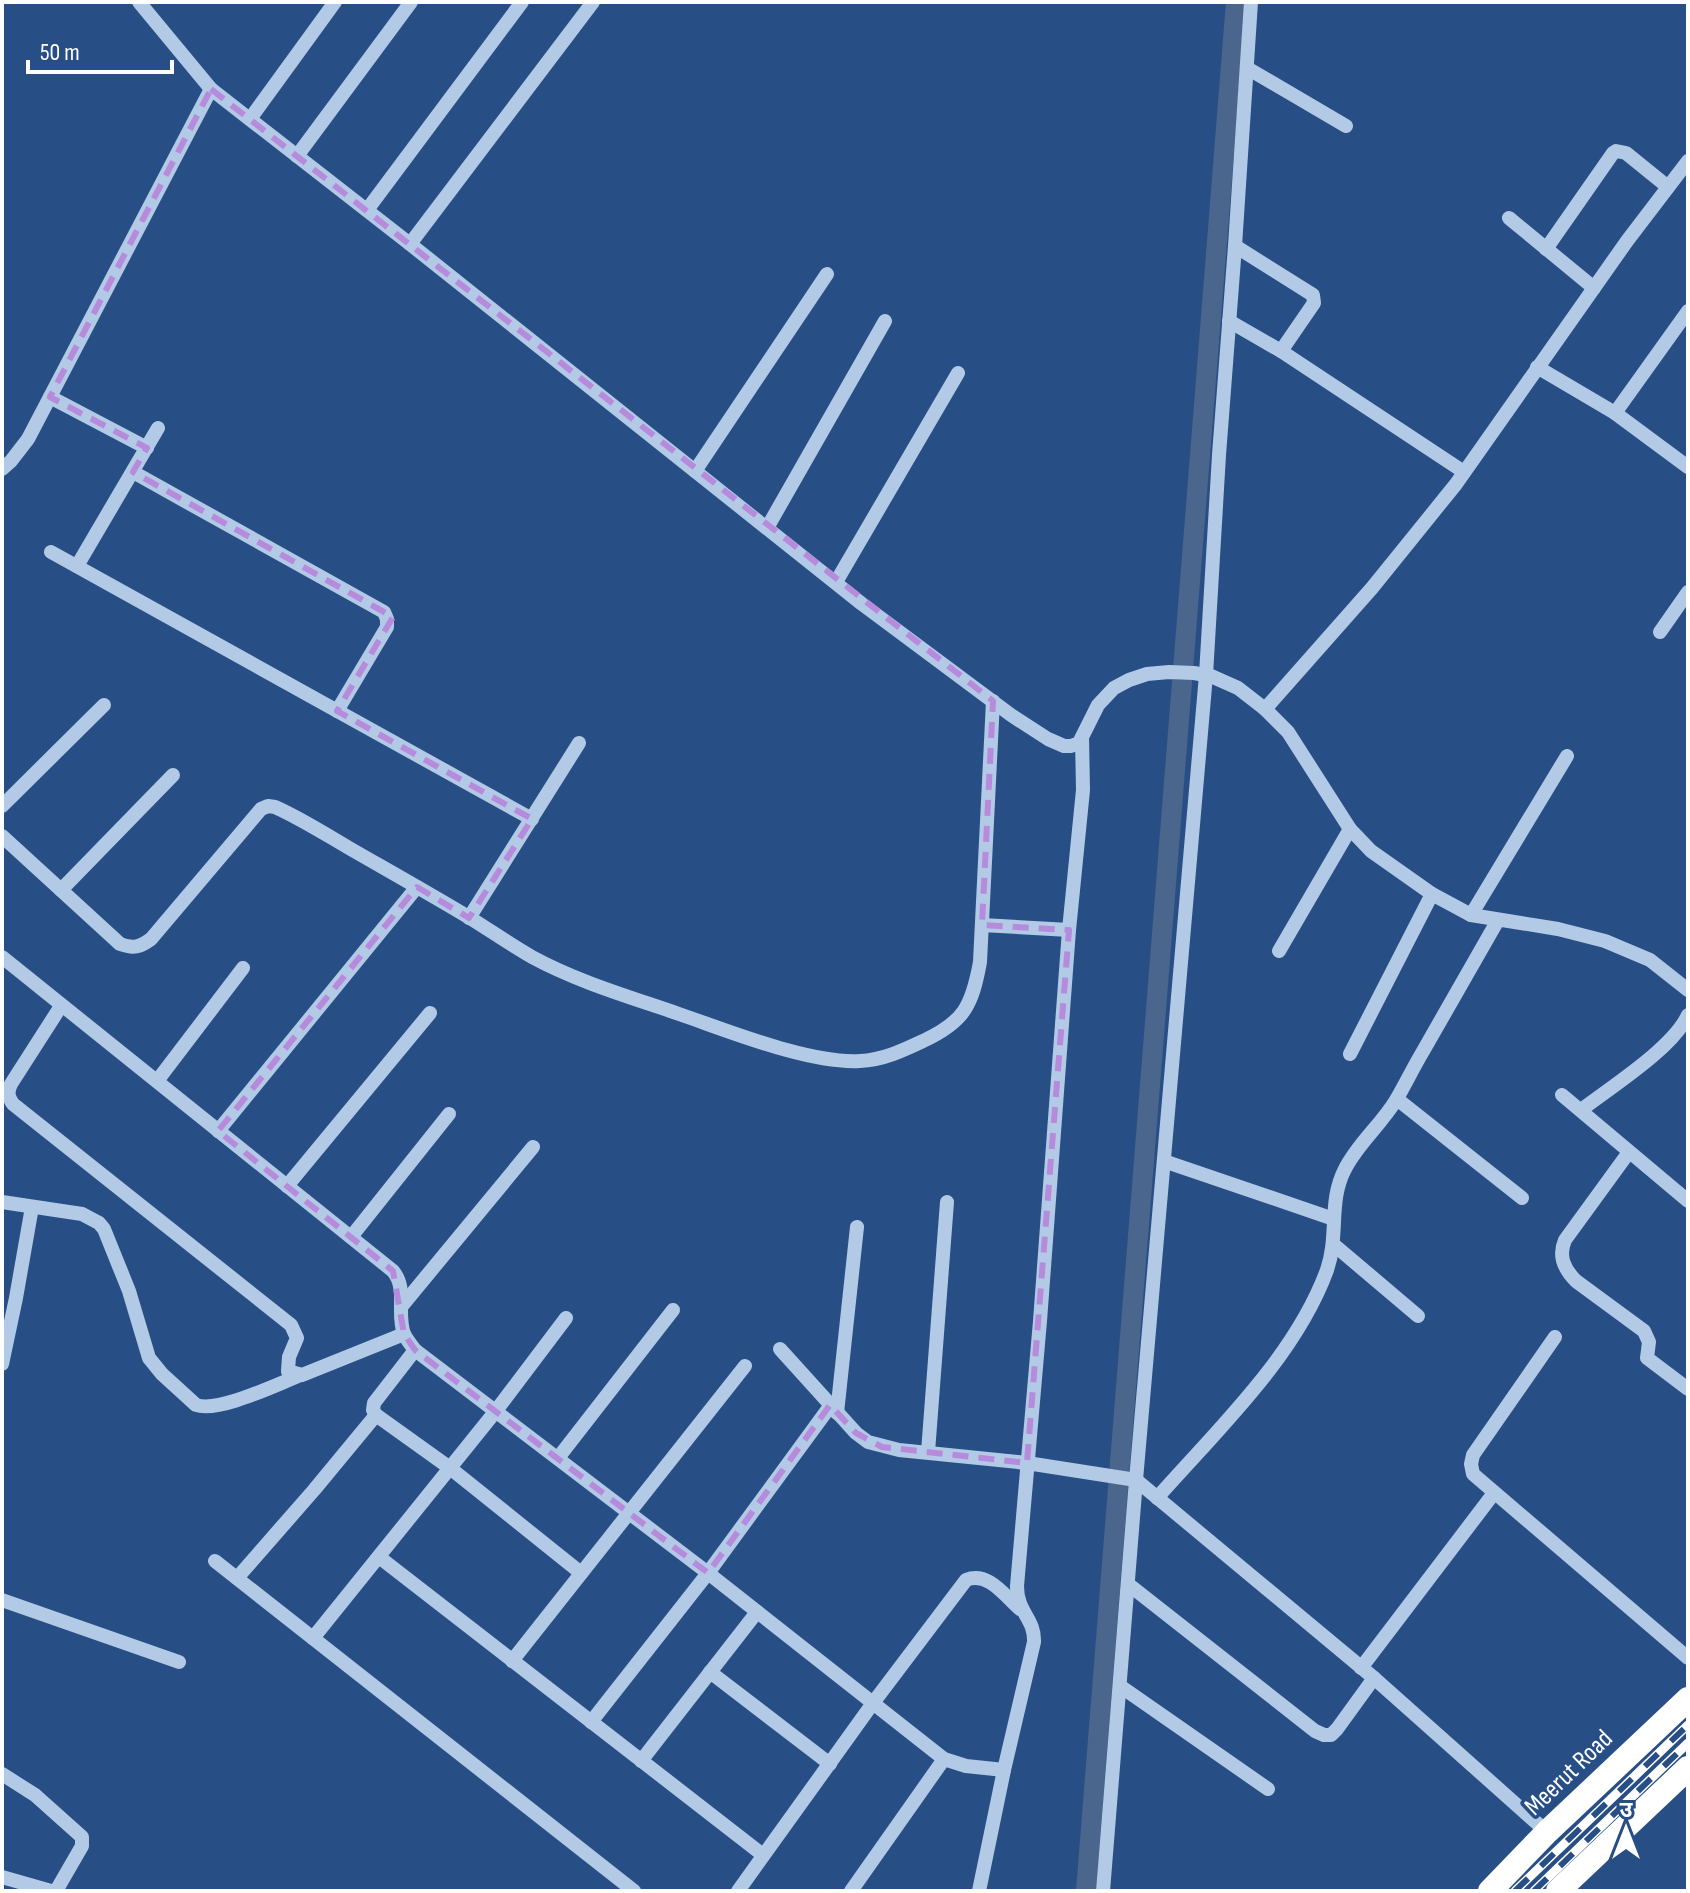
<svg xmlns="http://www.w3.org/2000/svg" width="1690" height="1893" font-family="'Sofia Sans Condensed','Noto Sans Devanagari',sans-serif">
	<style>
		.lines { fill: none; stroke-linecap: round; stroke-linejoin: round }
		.canal { stroke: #4a668c; stroke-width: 20 }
		.minor { stroke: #b3cae7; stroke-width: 14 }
		.highway { stroke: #fff; stroke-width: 24 }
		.rail-casing { stroke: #fff; stroke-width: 9 }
		.rail { stroke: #284f85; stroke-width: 6; stroke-dasharray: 18; stroke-linecap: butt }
		.marked { fill: none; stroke: #b68bdc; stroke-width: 6; stroke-dasharray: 16 10; stroke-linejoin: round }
		.labels { text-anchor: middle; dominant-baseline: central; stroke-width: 7; stroke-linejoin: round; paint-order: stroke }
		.street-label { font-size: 26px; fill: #fff; stroke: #284f85 }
	</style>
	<rect width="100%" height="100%" fill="#284f85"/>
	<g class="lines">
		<polyline class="canal" points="1086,1891 1236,2"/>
		<g class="minor">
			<polyline points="139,2 211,89 410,244 862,604 1011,715 1048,739 1064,746 1071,746 1079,743 1098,705 1114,688 1129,680 1147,674 1169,672 1194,673 1211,676 1238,688 1265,709 1288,732 1350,829 1371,851 1432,894 1471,915 1558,929 1605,941 1650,960 1688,990"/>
			<polyline points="1247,68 1346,126"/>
			<polyline points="250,119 335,2"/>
			<polyline points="297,156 411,2"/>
			<polyline points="367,210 522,2"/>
			<polyline points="1509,218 1594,288"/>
			<polyline points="410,244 593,2"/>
			<polyline points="1235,246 1313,295 1314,303 1281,351"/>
			<polyline points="1546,249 1613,153 1616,151 1626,153 1668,187"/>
			<polyline points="1229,321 1281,351 1464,472"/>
			<polyline points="1537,367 1615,413 1688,467"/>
			<polyline points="50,397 147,448"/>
			<polyline points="1615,413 1688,311"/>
			<polyline points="2,469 11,461 28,439 211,89"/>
			<polyline points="695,471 827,274"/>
			<polyline points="133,472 384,612 387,619 387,627 337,711"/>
			<polyline points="767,528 885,321"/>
			<polyline points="51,552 532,819"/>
			<polyline points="77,566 158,428"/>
			<polyline points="836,582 958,373"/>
			<polyline points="1660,632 1688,592"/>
			<polyline points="1265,709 1372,588 1456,484 1627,241 1688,161"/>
			<polyline points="2,806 104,705"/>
			<path d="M2,836L120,944C134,949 140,947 151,939L261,809L268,806L275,807C300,818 325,834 349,848C389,871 430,894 470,918C491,931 511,945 532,957C578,982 630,997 679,1014C729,1031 809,1064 860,1061C883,1060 904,1050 923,1041C964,1022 972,1006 980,962L993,701"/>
			<polyline points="61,890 173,775"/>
			<polyline points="1471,915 1567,756"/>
			<polyline points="469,918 579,743"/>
			<polyline points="982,925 1069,930"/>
			<polyline points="1279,951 1350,829"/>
			<path d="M2,957L393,1271C408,1289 396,1313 404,1334C407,1340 411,1345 415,1350L708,1573L944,1759L966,1766L1004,1770"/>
			<path d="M61,1006L11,1084C7,1092 8,1097 13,1104L291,1325L297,1338L289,1357L288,1371L302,1375L404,1334"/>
			<polyline points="1350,1054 1432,894"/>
			<polyline points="157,1081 243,968"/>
			<polyline points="1562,1095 1688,1201"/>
			<polyline points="1397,1099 1522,1198"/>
			<path d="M1581,1110C1611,1087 1673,1048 1688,1015"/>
			<polyline points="218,1131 417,887"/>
			<path d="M1629,1152L1565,1240C1558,1256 1564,1269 1576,1281L1644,1331L1649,1342L1647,1358L1688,1389"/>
			<polyline points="1164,1161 1334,1219"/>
			<polyline points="287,1186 430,1013"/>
			<path d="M2,1202L82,1214L99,1223L104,1229L129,1291L149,1358L162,1374L196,1405C219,1413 277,1384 301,1375"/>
			<polyline points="351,1237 449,1114"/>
			<polyline points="1333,1244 1418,1316"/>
			<polyline points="401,1307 533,1147"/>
			<polyline points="1555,1337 1473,1455 1471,1464 1473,1474 1688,1658"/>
			<polyline points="780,1349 856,1433 868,1442 899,1450 1027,1463 1136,1480 1374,1678 1547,1832"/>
			<polyline points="415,1350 374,1403 373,1410 376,1415 450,1468 581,1573"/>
			<polyline points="2,1364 16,1298 32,1207"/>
			<polyline points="837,1413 857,1227"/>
			<polyline points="928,1452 947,1202"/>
			<polyline points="558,1458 673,1310"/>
			<path d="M1157,1498C1218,1429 1295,1357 1327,1270C1339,1236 1328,1201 1345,1169C1358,1143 1381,1125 1396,1100C1405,1085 1413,1068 1422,1053C1448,1008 1473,964 1498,920"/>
			<polyline points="379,1557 763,1855"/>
			<polyline points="215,1561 634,1891"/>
			<polyline points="237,1578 314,1490 376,1415"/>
			<polyline points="1128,1584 1315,1731 1324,1735 1331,1735 1337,1729 1374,1678"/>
			<polyline points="2,1600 179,1662"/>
			<polyline points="313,1638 495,1412 566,1318"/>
			<polyline points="512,1661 745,1366"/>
			<polyline points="1361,1668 1494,1493"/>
			<polyline points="710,1672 830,1764"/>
			<polyline points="1120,1686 1268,1789"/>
			<polyline points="591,1722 708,1573 831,1405"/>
			<polyline points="641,1761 757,1612"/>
			<polyline points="2,1774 35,1795 82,1837 82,1846 56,1891"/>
			<polyline points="2,1877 51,1891"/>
			<path d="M738,1891L873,1703L966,1580C988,1571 1004,1595 1020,1609"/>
			<polyline points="851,1891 944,1759"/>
			<path d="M979,1891L1004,1770L1034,1642C1035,1618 1017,1613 1017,1586L1040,1321L1069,930L1083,790L1082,737"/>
			<polyline points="1103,1891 1136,1480 1206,675 1219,455 1235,246 1251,2"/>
		</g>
		<g class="highway">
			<polyline points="1490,1891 1547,1832 1688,1699"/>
			<polyline points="1558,1891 1688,1768"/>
		</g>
		<defs>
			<g id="rail">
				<polyline points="1515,1891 1688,1725"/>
				<polyline points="1534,1891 1688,1743"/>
			</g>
		</defs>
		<use href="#rail" class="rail-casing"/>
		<use href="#rail" class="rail"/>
	</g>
	<path class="marked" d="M211,89L993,701L982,925L1069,930L1027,1463L882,1447L856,1433L830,1405L708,1573L415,1350L404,1334L393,1271L218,1131L417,887L469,918L532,819L337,711L393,617L133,472L147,448L50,397Z"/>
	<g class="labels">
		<g class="street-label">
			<text transform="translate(1569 1773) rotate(-44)">Meerut Road</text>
		</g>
	</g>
	<rect width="1690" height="1893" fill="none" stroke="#ffffff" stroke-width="8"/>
	<g transform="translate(1626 1829)" stroke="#284f85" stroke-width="6" paint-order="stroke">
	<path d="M0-6L14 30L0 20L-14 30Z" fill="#ffffff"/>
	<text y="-12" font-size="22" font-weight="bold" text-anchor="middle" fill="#ffffff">उ</text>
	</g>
	<path d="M28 60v12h144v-12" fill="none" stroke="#ffffff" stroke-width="4"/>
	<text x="40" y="60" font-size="24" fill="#ffffff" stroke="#284f85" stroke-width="6" paint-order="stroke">50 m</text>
</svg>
